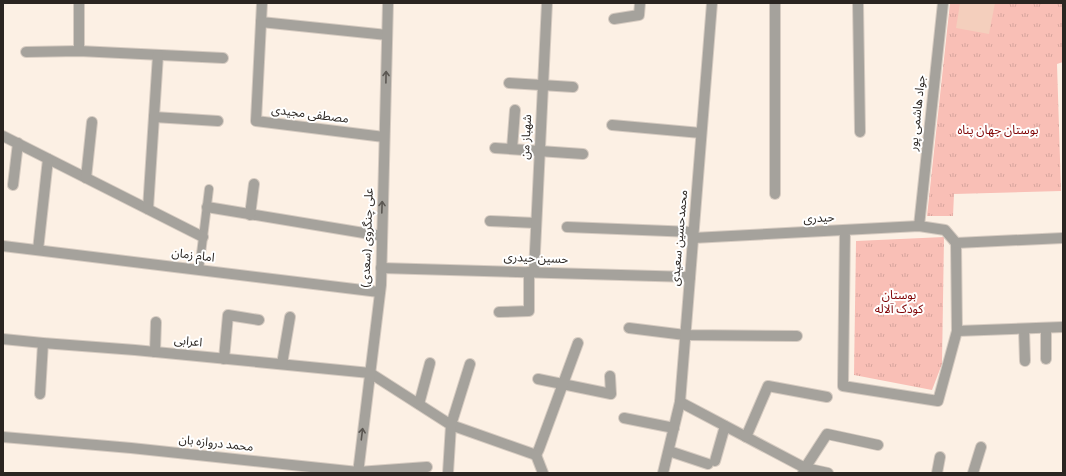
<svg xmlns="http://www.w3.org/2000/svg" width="1066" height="476" font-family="Overpass,'Noto Sans Arabic',sans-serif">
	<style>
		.grass { fill: url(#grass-tufts) }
		.building { fill: #f4cfbd }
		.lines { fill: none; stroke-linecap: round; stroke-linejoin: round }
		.service-casing { stroke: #d6cbc1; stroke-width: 10 }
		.minor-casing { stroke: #d6cbc1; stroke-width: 12 }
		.service { stroke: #a5a29c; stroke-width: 8 }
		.minor { stroke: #a5a29c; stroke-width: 10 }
		.oneway { stroke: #5b5752 }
		.labels { text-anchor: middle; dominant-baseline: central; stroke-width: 4; stroke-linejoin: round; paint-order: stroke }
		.street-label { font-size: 12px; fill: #2a2521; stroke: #fff }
		.park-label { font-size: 12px; fill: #7e0102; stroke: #fff }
	</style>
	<defs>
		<pattern id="grass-tufts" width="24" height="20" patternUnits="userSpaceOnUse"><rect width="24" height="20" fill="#f9bfb6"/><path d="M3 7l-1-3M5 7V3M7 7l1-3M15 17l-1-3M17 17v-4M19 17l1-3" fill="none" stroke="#d6a49c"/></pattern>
	</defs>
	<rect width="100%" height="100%" fill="#fcf0e4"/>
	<g class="grass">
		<polygon points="950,3 1063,3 1063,62 1057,64 1061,191 954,194 953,216 927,216"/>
		<polygon points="944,237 942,364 932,390 854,375 856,241"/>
	</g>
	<polygon class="building" points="960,3 995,3 989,34 956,28"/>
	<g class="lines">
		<defs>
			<polyline id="service" points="199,270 209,189"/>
			<g id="minor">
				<polyline points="79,3 79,51"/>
				<polyline points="262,3 256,121 384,137"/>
				<polyline points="858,3 860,132"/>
				<polyline points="614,19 639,15 640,3"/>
				<polyline points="261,22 387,35"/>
				<polyline points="26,52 79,51 223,58"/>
				<polyline points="509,83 573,87"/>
				<polyline points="154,117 218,121"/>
				<polyline points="612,125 701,133"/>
				<polyline points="3,136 203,237"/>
				<polyline points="495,148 583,154"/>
				<polyline points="512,149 515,110"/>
				<polyline points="86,178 92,122"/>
				<polyline points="13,185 18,143"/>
				<polyline points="775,194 775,3"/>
				<polyline points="207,207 382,236"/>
				<polyline points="148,209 158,55"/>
				<polyline points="250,215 254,184"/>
				<polyline points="490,221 536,223"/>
				<polyline points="919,226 943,3"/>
				<polyline points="567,227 693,232"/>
				<polyline points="693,238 919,226 945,230 956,243 957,331 938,401 843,386 845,230"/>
				<polyline points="956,243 1063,238"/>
				<polyline points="3,246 379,292"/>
				<polyline points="38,250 48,159"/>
				<polyline points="381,268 690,277"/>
				<polyline points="534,272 547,3"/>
				<polyline points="499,312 529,311 529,272"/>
				<polyline points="629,328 685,335 797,336"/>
				<polyline points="1046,328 1046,359"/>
				<polyline points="1024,329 1025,361"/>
				<polyline points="957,331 1063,327"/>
				<polyline points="3,339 43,343 135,350 370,373 451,425 536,455"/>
				<polyline points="155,352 156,322"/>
				<polyline points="224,359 228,315 259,320"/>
				<polyline points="282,364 290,317"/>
				<polyline points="538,379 611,394 610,376"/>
				<polyline points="40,394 43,343"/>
				<polyline points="680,402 805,468 828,473"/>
				<polyline points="419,404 430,363"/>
				<polyline points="624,418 674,428"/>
				<polyline points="3,437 131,448 358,472 427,467"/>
				<polyline points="746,437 768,386 827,397"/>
				<polyline points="669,451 708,464"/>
				<polyline points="536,455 539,449 578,343"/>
				<polyline points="536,455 543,473"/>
				<polyline points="715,461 725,426"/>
				<polyline points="358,473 381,285 388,3"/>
				<polyline points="448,473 451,425 470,364"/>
				<polyline points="663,473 680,402 712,3"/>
				<polyline points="803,473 805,468 827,434 878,445"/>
				<polyline points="937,473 940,457"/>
				<polyline points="973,473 981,447"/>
			</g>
		</defs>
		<use href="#service" class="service-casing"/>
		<use href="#minor" class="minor-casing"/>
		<use href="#service" class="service"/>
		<use href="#minor" class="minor"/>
	</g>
	<defs><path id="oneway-shaft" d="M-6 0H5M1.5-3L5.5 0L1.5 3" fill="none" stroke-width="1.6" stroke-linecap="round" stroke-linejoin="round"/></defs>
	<g class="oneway">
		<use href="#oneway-shaft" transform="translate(386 77) rotate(-89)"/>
		<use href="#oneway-shaft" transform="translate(382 207) rotate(-88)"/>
		<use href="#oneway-shaft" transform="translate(362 434) rotate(-83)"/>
	</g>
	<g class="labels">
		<g class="street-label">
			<text transform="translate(918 113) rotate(-84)">جواد هاشمی پور</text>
			<text transform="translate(310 115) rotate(7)">مصطفی مجیدی</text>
			<text transform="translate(527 137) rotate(-87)">شهباز من</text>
			<text transform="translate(819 219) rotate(-3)">حیدری</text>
			<text transform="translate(368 238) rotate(-88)">علی چنگروی (سعدی)</text>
			<text transform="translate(680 238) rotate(-85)">محمدحسین سعیدی</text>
			<text transform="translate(193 256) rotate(7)">امام زمان</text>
			<text transform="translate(536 259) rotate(2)">حسین حیدری</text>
			<text transform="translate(188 342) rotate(6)">اعرابی</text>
			<text transform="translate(216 444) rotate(6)">محمد دروازه بان</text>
		</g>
		<g class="park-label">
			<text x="998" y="131">بوستان جهان پناه</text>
			<text x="899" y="296">بوستان<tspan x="899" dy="14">کودک آلاله</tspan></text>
		</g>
	</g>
	<rect width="1066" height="476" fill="none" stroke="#2a2521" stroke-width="8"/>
</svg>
